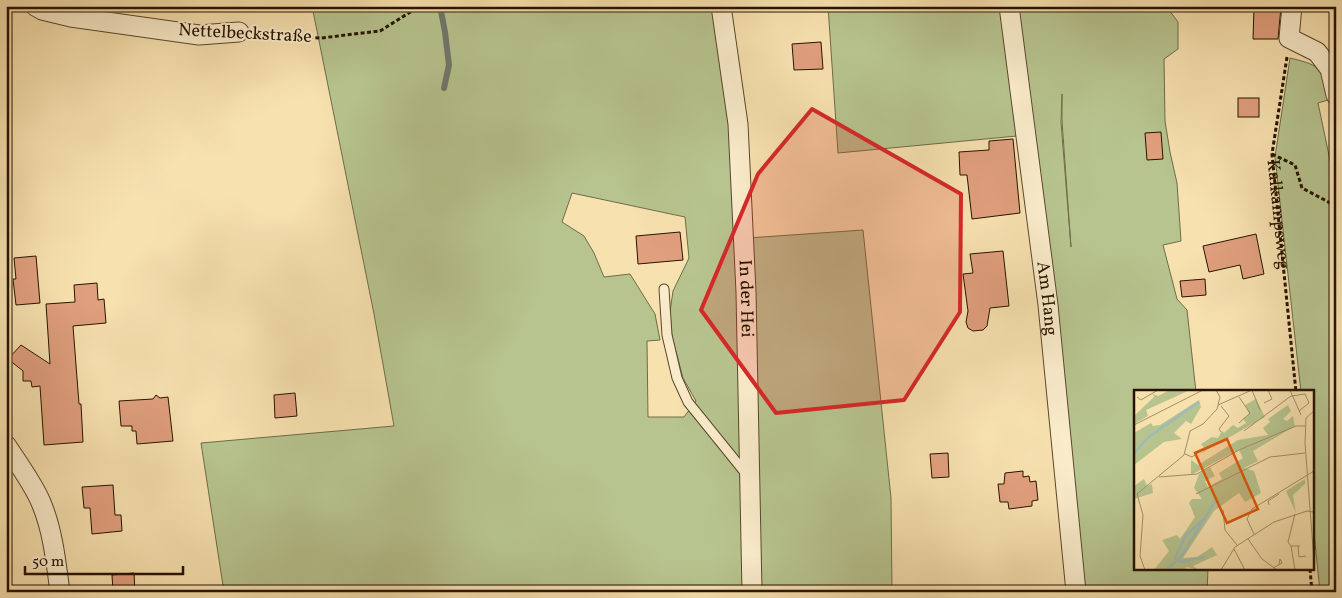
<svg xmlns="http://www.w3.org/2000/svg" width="1342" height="598" font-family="Vollkorn,serif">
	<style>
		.green { fill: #b7c48f; stroke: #6e6c48; fill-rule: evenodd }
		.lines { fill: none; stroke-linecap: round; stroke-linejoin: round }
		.stream { stroke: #6f786c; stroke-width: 6 }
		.building { fill: #e09f7d; stroke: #261400 }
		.lane-casing { stroke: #5a472c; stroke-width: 11 }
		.street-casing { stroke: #5a472c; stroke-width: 21 }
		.path { stroke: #261400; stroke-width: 3; stroke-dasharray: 4 2.5; stroke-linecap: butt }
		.lane { stroke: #faeccb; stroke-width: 9 }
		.street { stroke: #faeccb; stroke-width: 19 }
		.marked { fill: #d62828; fill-opacity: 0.2; stroke: #d62828; stroke-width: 4; stroke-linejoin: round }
		.labels { text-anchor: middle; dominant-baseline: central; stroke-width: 4; stroke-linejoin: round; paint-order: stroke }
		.street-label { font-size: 18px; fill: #261400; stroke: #faeccb }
		.inset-river { fill: none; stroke: #a0bbb4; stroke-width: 2.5 }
		.inset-road { fill: none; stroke: #a38f69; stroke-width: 1 }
		.view { fill: #de560b; fill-opacity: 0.15; stroke: #de560b; stroke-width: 2.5 }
		.inset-edge { fill: none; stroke: #261400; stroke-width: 2.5 }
	</style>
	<rect width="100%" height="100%" fill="#f7e1af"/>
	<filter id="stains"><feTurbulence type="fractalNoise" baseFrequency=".004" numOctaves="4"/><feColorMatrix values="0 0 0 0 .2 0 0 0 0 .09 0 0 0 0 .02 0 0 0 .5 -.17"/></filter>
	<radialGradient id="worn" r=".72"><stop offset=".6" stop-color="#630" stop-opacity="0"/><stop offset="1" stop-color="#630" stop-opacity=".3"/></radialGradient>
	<g class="green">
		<path d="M312,6H716L733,132L747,592H224L201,443L394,426L374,314ZM572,193L685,217L689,258L673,291L670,312L672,336L683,378L696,401L684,417H648L647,341L660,340L655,314L630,274L604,277L594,253L584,236L562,222Z"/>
		<polygon points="828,6 1000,6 1017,136 838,153"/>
		<path d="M1017,6H1166L1178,22V49L1164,59L1165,121L1170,152L1177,183L1181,241L1163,245L1177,299L1187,310L1196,392H1136V569H1208L1207,592H1083ZM1062,94V121L1071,247L1061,122Z"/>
		<path d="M1290,58C1323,66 1322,68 1328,100L1318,103L1336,189V592H1320L1313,523V392H1301L1275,157Z"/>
		<polygon points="863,230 891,498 892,592 759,592 748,238"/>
	</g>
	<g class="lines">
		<polyline class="stream" points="440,6 445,32 449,65 444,88"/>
	</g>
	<g class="building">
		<polygon points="1254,7 1281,7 1278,39 1253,39"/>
		<polygon points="821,42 823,69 794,70 792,44"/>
		<rect x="1238" y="98" width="21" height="19"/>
		<polygon points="1161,132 1163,159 1147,160 1145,133"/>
		<polygon points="1013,139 1020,213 972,219 967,175 960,175 959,152 989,150 989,141"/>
		<polygon points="680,232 683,260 638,264 636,236"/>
		<polygon points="1256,234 1264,274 1243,279 1240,265 1209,272 1203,246"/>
		<polygon points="1003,251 1009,306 990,308 987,326 983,330 973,331 968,328 966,322 968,311 963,274 973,273 970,254"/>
		<polygon points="36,256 40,303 16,305 13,279 16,279 14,258"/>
		<polygon points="1205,279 1206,295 1182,297 1180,281"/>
		<polygon points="97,283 98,300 104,299 106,323 73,326 79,404 81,404 83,442 44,445 40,386 32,387 31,381 23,381 23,371 8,359 21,345 50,364 46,304 75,302 74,285"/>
		<polygon points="295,393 297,416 275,418 274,395"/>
		<polygon points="156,395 160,398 168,397 173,441 137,444 136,431 132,431 132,426 121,426 119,401 153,399"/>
		<polygon points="948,453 949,477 932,478 930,454"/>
		<polygon points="1023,471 1023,477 1029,476 1030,482 1036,481 1038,500 1032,501 1032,506 1009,509 1008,502 1000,502 998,484 1004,484 1005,473"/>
		<polygon points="113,485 115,515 121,515 122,531 92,534 90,508 84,508 82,487"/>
		<polygon points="134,573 135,592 113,592 112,575"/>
	</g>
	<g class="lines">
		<defs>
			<polyline id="lane" points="664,289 667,335 677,378 688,402 747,475"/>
			<g id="street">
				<polyline points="35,6 42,10 71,17 199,35 239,32"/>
				<path id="s2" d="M721,6L738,124L746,292L752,592"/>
				<path id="s3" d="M1009,6L1048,305L1076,592"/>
				<polyline points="1292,6 1289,38 1317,52 1330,69 1336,95"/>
				<path d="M6,445C17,462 35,486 42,505C53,532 56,562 60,592"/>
			</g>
		</defs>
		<use href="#lane" class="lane-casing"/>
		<use href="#street" class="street-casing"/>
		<g class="path">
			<polyline points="257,34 321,38 380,31 420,6"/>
			<path id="s1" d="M1287,57L1272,154L1296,392"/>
			<polyline points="1272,154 1295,165 1302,188 1336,206"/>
			<polyline points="1310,569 1312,592"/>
		</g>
		<use href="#lane" class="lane"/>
		<use href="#street" class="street"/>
	</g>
	<path class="marked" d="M812,109L961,194L960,312L904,400L776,413L701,310L758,174Z"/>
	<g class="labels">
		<g class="street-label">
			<text transform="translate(245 34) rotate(3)">Nettelbeckstraße</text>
			<text stroke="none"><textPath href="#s1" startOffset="159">Kalkampsweg</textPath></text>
			<text stroke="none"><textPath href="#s2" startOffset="294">In der Hei</textPath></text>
			<text stroke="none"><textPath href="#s3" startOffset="295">Am Hang</textPath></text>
		</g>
	</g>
	<g transform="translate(1134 390)">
		<rect width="180" height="180" fill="#f7e1af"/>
		<path d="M36,0H56L12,20L14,26L0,34V26L20,7L19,4L24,6ZM122,9L131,27L66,64L71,59L67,54L78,47L84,48L88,41L90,43L99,35L104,38L112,33L109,29L115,24L111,15ZM65,10L67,17L57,34L52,31L40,43L48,49L30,52L0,75V43L17,33L19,36L26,35ZM154,15L157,21L149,29L153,31L159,26L161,36L119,61L124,71L110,78L120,81L127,103L111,112L105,103L80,121L49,168L63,167L78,157L83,165L59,176L64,180L53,177L49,180H20L35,161L28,150L43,145L46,149L61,127L55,113L58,109H68L60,98L65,84L76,77L81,86L71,91L74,97L88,89L85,83L109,68L105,60L146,44L104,60L57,85V70L64,75L104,50L134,45L129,38L136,32L134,29ZM10,89L13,96L18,94L19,103L0,109V96ZM171,89V94L159,105L162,123L152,101Z" fill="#b7c48f"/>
		<path class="inset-river" d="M0,63L16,46L65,12M70,129L52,145L41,168L47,172L70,167M34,178L47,167L82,110"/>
		<path class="inset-road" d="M118,0L126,20M156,0L167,25M3,7L7,10L24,0M130,13L138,9L134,0M84,15L118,0M87,16L95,26L85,39L87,42M180,21L172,28L171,53L180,171M105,33L116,23L105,7M0,35L69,0M110,41L157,6L171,4L175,13L165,21M51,64L58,67L68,60M25,87L63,84L105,60L162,36H171M62,104L136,67L171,63M135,115L134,111L145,104M89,120L91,140L103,155M161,124L154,152L157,156H166M120,144L113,129L118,119L180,81M114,149L128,169L143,180M157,156L161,180M164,156L165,167L172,166M100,159L111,180M139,178L148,173L146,169L145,174M11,180L6,166L9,125L3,104L50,65L56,41L69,34L83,19L86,7L82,0M87,180L101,157L140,132L173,121L179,122"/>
		<path class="view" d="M93,49L124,119L93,133L61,63Z"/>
		<rect width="180" height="180" class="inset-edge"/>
	</g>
	<rect width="1342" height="598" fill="none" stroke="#f7e1af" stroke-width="25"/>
	<rect x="8" y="8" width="1327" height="583" fill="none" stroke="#261400" stroke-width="2.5"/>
	<rect x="12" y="12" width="1317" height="573" fill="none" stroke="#261400"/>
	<path d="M25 566v8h158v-8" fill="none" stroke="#261400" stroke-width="2.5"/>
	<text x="32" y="566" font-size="15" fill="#261400" stroke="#faeccb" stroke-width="4" paint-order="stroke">50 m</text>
	<rect width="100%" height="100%" filter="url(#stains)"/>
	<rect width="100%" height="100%" fill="url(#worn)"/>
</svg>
